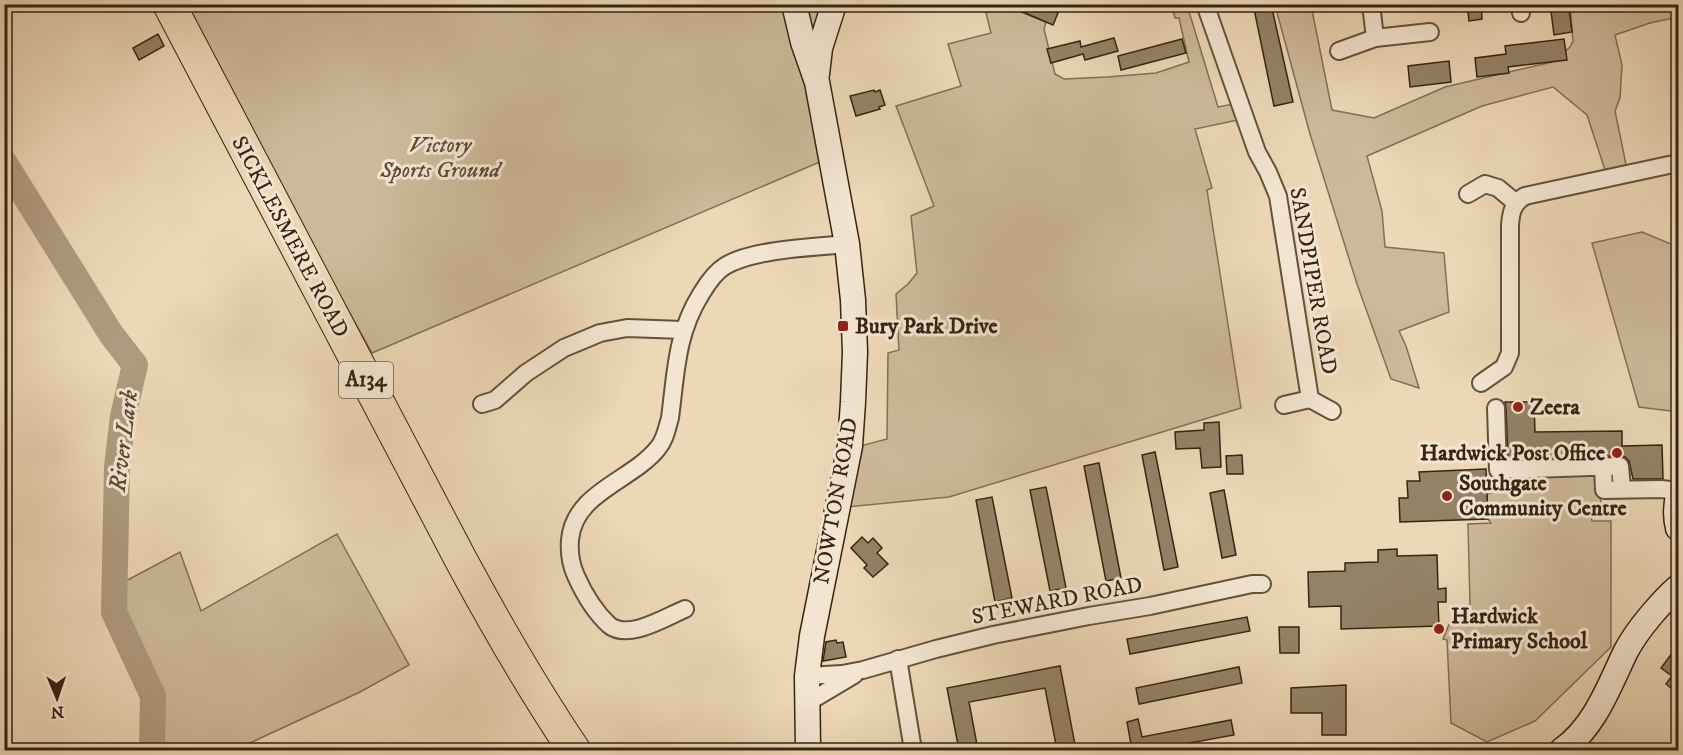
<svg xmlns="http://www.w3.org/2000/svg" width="1683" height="755" font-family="'IM FELL DW Pica',serif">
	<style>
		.green { fill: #cdb99a; stroke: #816f56; stroke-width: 1.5 }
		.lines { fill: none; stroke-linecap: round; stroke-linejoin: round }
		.river { stroke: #ae9a7e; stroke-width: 26 }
		.building { fill: #948267; stroke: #352512; stroke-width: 1.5 }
		.street-casing { stroke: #63523b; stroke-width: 20 }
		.secondary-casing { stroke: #352512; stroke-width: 27 }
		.highway-casing { stroke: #352512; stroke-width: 34 }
		.street { stroke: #f3e5d0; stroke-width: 16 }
		.secondary { stroke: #f3e5d0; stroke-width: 24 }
		.highway { stroke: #ecd7b6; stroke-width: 32 }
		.poi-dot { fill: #8f2418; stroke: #f3e5d0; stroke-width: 2 }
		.labels { text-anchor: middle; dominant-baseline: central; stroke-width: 6; stroke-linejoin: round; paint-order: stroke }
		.shield { fill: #f3e5d0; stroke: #6e5f4b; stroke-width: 1.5 }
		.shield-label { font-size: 21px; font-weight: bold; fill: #352512 }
		.park-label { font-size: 22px; font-style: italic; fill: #5b4a34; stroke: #f3e5d0 }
		.street-label { font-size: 22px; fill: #352512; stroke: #f3e5d0 }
		.poi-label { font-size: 22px; font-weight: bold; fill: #352512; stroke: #f3e5d0; text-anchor: start }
		.water-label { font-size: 24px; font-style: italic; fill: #594832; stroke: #f3e5d0 }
	</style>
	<rect width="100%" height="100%" fill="#ecd7b6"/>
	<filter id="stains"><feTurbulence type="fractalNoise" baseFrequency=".00333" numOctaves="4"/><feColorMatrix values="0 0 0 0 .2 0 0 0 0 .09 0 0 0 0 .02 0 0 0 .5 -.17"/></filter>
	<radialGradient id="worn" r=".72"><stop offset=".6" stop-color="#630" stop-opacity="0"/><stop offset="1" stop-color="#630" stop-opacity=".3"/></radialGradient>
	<g class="green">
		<polygon points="184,5 782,5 808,91 822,161 372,353 237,111"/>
		<polygon points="800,5 826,5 813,32"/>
		<polygon points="984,5 1024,5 1021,12 1046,22 1044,29 1055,74 1064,79 1107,77 1156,73 1189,62 1179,18 1175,18 1171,5 1187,5 1218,107 1233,104 1238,120 1195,129 1212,188 1207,190 1241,408 949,497 847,507 860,446 887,439 888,353 899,350 896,294 908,284 917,273 911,216 934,206 896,106 961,86 948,44 991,33"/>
		<polygon points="1275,5 1311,5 1332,110 1374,118 1445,87 1552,62 1570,47 1573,41 1570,5 1678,5 1678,17 1650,23 1615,35 1622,65 1620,98 1615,111 1628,174 1606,173 1587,115 1553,87 1482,106 1367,156 1382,211 1385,247 1444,253 1449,312 1399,331 1406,346 1419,388 1391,379 1357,284 1310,134"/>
		<polygon points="1642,232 1678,247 1678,412 1639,407 1592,243"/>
		<path d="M1599,470L1601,506H1590L1592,521H1611V647L1535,721L1487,742L1451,723L1447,640L1443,639L1453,615C1462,616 1465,611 1470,604L1468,524L1491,523L1488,519L1487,494L1491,493V473Z"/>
		<polygon points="337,534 409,665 360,692 235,750 165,750 163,735 148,680 130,634 122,583 180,552 201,611"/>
	</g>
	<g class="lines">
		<polyline class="river" points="4,162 111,334 135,365 123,416 117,467 114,612 153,696 152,750"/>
	</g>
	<g class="building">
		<polygon points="1004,4 1036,4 1058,13 1053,25"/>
		<polygon points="1253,4 1271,4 1293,102 1274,106"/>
		<polygon points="1467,4 1481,4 1482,19 1469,21"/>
		<polygon points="1569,9 1572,32 1554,35 1551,11"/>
		<polygon points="158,34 164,46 139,60 133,48"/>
		<polygon points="1114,38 1118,51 1085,60 1083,54 1051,63 1047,49 1080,41 1081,47"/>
		<polygon points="1182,39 1186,53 1121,70 1118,56"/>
		<polygon points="1564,39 1567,60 1508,67 1509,73 1477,77 1475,58 1506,54 1505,46"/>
		<polygon points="1449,61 1451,82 1410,87 1408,66"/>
		<polygon points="874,90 875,92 880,90 885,105 879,107 880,109 856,116 850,96"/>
		<polygon points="1505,402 1534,402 1535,432 1622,431 1622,446 1662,445 1663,479 1633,479 1629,461 1625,457 1620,456 1508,459 1506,408"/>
		<polygon points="1219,422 1221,467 1202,468 1200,448 1176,449 1175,432 1204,430 1204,423"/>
		<polygon points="1155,452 1178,567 1164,570 1142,455"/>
		<polygon points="1242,455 1243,474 1227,474 1226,456"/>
		<polygon points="1099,463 1121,578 1106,581 1084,466"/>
		<polygon points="1486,469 1488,519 1400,522 1399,498 1408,498 1407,481 1420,481 1419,472"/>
		<polygon points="1046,487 1066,588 1050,591 1030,490"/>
		<polygon points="1224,490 1236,555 1222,558 1210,493"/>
		<polygon points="992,497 1012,598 995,602 976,500"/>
		<polygon points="862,537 868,543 873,538 882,548 877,553 888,564 873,577 864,568 867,565 851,548"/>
		<polygon points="1397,549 1397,556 1437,555 1438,589 1446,588 1446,602 1438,602 1439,626 1341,629 1341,606 1309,607 1308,572 1345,571 1345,563 1378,562 1378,550"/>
		<polygon points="1247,617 1250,631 1130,654 1127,639"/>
		<polygon points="1279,627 1299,627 1299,653 1280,653"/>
		<polygon points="836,640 837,643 843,642 846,657 823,661 826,642"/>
		<polygon points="1678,645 1678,694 1666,684 1672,676 1661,668"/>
		<polygon points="1060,666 1076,750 1057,750 1045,688 969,702 978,750 959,750 947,688"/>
		<polygon points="1239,667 1242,683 1139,704 1136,688"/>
		<polygon points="1346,685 1346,735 1322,735 1322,713 1291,713 1291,688"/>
		<polygon points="1138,719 1142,737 1231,720 1234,735 1151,750 1132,750 1127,722"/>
	</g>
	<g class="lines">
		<defs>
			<g id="street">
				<polyline points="1205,4 1257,152 1268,172 1278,196 1310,399"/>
				<polyline points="1371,4 1375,38"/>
				<polyline points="1520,4 1521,13"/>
				<polyline points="1339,51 1375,38 1430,32"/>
				<polyline points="1468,194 1485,184 1498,188 1516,203"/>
				<path d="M1481,383L1504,367L1510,353V225C1511,212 1513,203 1525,196L1678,163"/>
				<polyline points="482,404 495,400 526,373 564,348 600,333 627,328 683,330"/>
				<polyline points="1284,405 1310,399 1332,411"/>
				<polyline points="1496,408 1498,470 1620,466 1622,489"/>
				<polyline points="1603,467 1604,490 1661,489 1678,491"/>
				<path d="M685,609C666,617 628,641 609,625C594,611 584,594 576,576C571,565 569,552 570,540C574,492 632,481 658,448C665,440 667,428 670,418C676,373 676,334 701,294C707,284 715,272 725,266C753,249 815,247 847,244"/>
				<polyline points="898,659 913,750"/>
				<polyline points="807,676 842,674 863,670 936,649 993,635 1089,616 1150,606 1252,584 1262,584"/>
				<polyline points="807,703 854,675"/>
			</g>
			<g id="secondary">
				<polyline points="794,4 803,42 817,82 847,244 853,300 855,352 853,402 850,446 812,636 807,676 808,750"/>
				<polyline points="817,74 820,48 834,4"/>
				<path d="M1678,495C1676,507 1675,516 1678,528"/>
				<path d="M1562,750C1595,727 1609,686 1626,651C1637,630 1661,602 1678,587"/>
			</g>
			<path id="highway" d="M169,4L461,560C496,625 533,689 574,750"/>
		</defs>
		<use href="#street" class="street-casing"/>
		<use href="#secondary" class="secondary-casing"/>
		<use href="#highway" class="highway-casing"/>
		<use href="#street" class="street"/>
		<use href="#secondary" class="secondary"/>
		<use href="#highway" class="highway"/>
	</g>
	<g class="poi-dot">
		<rect x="837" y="320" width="12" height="12" rx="3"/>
		<circle cx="1518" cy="407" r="6"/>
		<circle cx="1617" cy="453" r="6"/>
		<circle cx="1447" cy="496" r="6"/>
		<circle cx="1439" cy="629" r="6"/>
	</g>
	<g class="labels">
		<rect class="shield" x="339" y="362" width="54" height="36" rx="4.5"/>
		<g class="shield-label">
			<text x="366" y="380">A134</text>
		</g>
		<g class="park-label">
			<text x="440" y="145">Victory<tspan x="440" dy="25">Sports Ground</tspan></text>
		</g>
		<g class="street-label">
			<text transform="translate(290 237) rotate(62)">SICKLESMERE ROAD</text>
			<text transform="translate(1313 281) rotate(80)">SANDPIPER ROAD</text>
			<text transform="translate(836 501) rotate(-80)">NOWTON ROAD</text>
			<text transform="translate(1057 601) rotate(-11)">STEWARD ROAD</text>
		</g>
		<g class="poi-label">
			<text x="855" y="326">Bury Park Drive</text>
			<text x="1530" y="407">Zeera</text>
			<text x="1605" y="453" text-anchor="end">Hardwick Post Office</text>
			<text x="1459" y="483">Southgate<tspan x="1459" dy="25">Community Centre</tspan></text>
			<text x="1451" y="616">Hardwick<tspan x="1451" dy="25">Primary School</tspan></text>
		</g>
		<g class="water-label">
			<text transform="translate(124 441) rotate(-83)">River Lark</text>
		</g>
	</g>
	<rect width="1683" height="755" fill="none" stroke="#ecd7b6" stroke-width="24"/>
	<rect x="6" y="6" width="1671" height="743" fill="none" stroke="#352512" stroke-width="3"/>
	<rect x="12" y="12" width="1659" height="731" fill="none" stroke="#352512" stroke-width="1.5"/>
	<g transform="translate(57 698) rotate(178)" stroke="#f3e5d0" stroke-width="4.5" paint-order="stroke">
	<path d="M0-4.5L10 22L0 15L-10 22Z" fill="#352512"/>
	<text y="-9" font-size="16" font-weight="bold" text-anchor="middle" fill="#352512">N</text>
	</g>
	<rect width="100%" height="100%" filter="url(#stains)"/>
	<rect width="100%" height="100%" fill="url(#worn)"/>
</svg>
